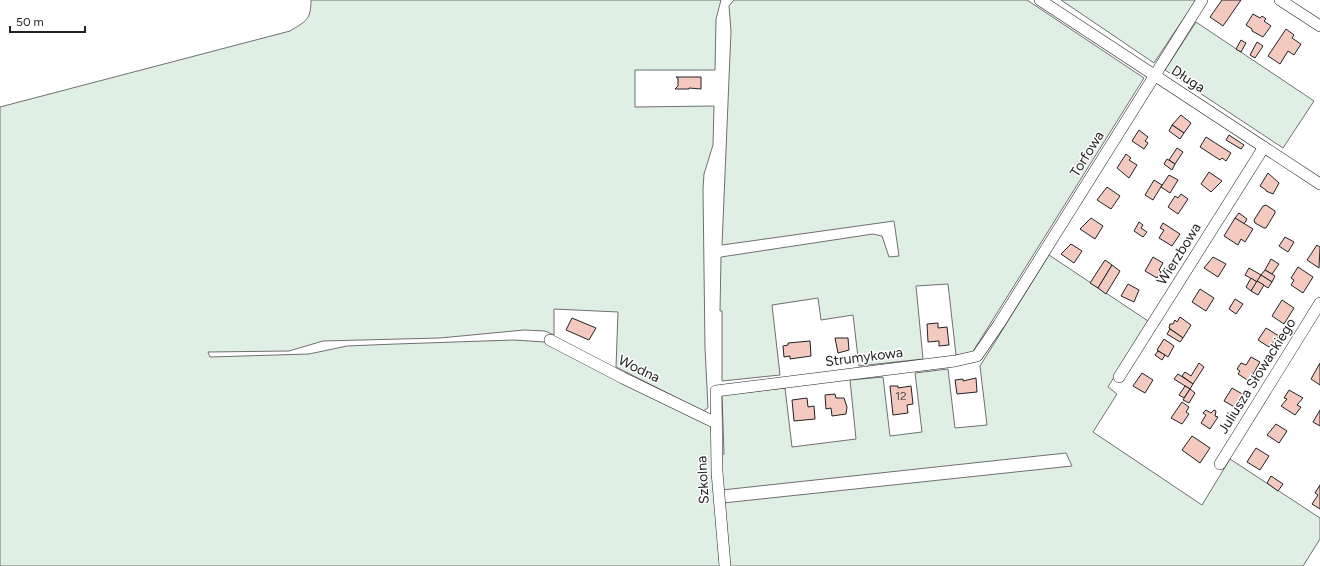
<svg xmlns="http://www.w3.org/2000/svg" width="1320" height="566" font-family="Figtree,sans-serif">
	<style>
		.green { fill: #e0efe3; stroke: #6f6f6f }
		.building { fill: #f3c9c0; stroke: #222 }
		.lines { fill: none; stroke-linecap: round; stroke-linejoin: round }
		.minor-casing { stroke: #222; stroke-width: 12 }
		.minor { stroke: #fff; stroke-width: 11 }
		.labels { text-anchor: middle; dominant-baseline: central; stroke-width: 3; stroke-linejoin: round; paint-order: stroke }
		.number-label { font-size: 12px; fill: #564c4a }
		.street-label { font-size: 14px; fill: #222; stroke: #fff }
	</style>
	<rect width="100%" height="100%" fill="#fff"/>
	<g class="green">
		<path d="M311,0H721L716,19L715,70H635V107L714,106L713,145L704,174L703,189L705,348L708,408L703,411L616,367L618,312L554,309V335L545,331L524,330L440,338L323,341L289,351L208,352L210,357L309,354L347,346L396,344L514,340L545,342L711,426L722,566H0V107L290,31C306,21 311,20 311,0Z"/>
		<polygon points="734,0 1027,0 1144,78 972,353 956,355 948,284 916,286 923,359 859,366 853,315 821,320 818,298 772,305 780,375 722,381 722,311 720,311 721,257 873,234 882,236 889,257 899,256 894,221 722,245 731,31 729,6"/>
		<polygon points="1061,0 1196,0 1154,63"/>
		<polygon points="1196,22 1314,101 1283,148 1165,70"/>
		<polygon points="1049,255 1148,321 1108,387 1117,394 1093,432 1202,505 1230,459 1320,518 1320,539 1303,566 730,566 723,503 1072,466 1066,453 722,490 721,455 724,454 722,395 785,388 792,447 856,439 850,380 883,377 890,436 922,432 915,373 948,369 955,428 987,425 980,366"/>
	</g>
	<g class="building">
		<polygon points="1222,0 1241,0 1223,26 1210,17"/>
		<polygon points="1253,14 1260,18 1262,16 1266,19 1264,21 1271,26 1263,37 1252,31 1252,29 1246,25"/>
		<polygon points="1286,29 1294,35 1292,38 1301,44 1294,55 1288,51 1280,64 1268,56"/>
		<polygon points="1241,40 1246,43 1241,52 1236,49"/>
		<polygon points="1257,42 1263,46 1255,58 1250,55"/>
		<polygon points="676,77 701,77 701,89 689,88 689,89 675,89 678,86 678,78"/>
		<polygon points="1181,115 1191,123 1184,133 1172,125"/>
		<polygon points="1172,125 1184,133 1180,139 1169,131"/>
		<polygon points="1139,130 1148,137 1145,141 1148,143 1144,149 1132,141"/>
		<polygon points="1229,135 1244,145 1241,149 1226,140"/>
		<polygon points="1206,137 1231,153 1226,161 1222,158 1220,160 1200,147"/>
		<polygon points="1177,148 1183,152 1175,164 1169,160"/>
		<polygon points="1126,154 1131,158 1129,160 1137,165 1129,178 1117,168"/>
		<polygon points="1167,159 1175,164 1172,170 1164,164"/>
		<polygon points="1209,172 1222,181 1211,192 1201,184"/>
		<polygon points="1268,173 1279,183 1273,194 1266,191 1266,190 1260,186"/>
		<polygon points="1169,175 1178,180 1170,193 1161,187"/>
		<polygon points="1154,180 1162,185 1153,200 1145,195"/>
		<polygon points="1107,187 1120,196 1111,209 1097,200"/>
		<polygon points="1181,194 1188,199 1178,214 1168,207 1175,196 1178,198"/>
		<polygon points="1266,205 1275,211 1275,213 1266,228 1264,228 1255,223 1254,220 1263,206"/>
		<polygon points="1239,213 1247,219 1244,224 1235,218"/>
		<polygon points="1091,218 1103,226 1095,239 1080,229"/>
		<polygon points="1235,218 1253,229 1245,242 1241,239 1238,245 1224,236"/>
		<polygon points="1139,222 1143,225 1141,228 1147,232 1143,237 1134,231"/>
		<polygon points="1163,223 1180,234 1172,246 1159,238 1164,230 1160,228"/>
		<polygon points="1285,237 1294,242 1288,252 1279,246"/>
		<polygon points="1071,244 1082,251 1074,263 1061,254"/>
		<polygon points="1317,245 1320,247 1319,268 1307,260"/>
		<polygon points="1153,257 1163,263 1159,270 1161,272 1157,278 1145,271"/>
		<polygon points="1213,257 1226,264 1218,277 1204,268"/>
		<polygon points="1271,259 1279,264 1272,274 1265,270"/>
		<polygon points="1105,260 1112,265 1098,288 1090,283"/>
		<polygon points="1112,265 1120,271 1106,294 1098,288"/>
		<polygon points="1298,267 1313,277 1303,293 1291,285 1294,280 1291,278"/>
		<polygon points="1249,268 1261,275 1257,282 1245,275"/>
		<polygon points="1265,270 1275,276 1272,282 1261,275"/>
		<polygon points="1261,275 1272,282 1268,288 1257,281"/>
		<polygon points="1251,278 1257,282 1251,291 1246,287"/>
		<polygon points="1257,281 1264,285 1258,295 1251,291"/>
		<polygon points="1128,284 1139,290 1134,302 1121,296"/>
		<polygon points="1200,289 1214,298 1206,311 1192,302"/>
		<polygon points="1235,299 1243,304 1236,314 1229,309"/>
		<polygon points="1282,300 1294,308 1284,324 1272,316"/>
		<polygon points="1180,317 1191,325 1183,338 1169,328 1170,324 1173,324 1175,320 1177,322"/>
		<polygon points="572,318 596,328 589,340 566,330"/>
		<polygon points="938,323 938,328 947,327 949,345 939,346 939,341 928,342 927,324"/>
		<polygon points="1266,328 1279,336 1269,347 1258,340"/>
		<polygon points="1170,329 1183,338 1180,342 1167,334"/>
		<polygon points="835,338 848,338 849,350 838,353"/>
		<polygon points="1164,339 1174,346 1168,357 1157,350"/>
		<polygon points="810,341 811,356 790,359 790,356 784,357 783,346 788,345 788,343"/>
		<polygon points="1158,351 1165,355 1162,360 1155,355"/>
		<polygon points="1251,357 1260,362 1249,381 1238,374 1240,371 1237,369 1241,363 1246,365"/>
		<polygon points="1199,363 1204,367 1193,384 1182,376 1185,372 1191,376"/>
		<polygon points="1320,363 1320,385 1311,379"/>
		<polygon points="1142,373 1153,380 1145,393 1133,386"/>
		<polygon points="1178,374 1193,384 1190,389 1174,379"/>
		<polygon points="976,378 977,392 957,394 955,380 963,379 963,381"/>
		<polygon points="890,386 898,386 898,388 911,386 913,404 907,405 908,413 893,415"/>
		<polygon points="1185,386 1190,389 1184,398 1179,395"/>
		<polygon points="1232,388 1244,395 1238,409 1224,401"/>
		<polygon points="1190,389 1195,393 1189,403 1183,400"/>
		<polygon points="1289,390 1303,398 1297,405 1301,407 1295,415 1281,406 1287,399 1284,398"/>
		<polygon points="835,394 836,398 844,398 847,407 846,414 832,416 831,408 826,409 825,395"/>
		<polygon points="807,398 808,407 814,406 815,419 794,421 792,400"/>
		<polygon points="1182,402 1189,407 1186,412 1189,414 1182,424 1171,418"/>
		<polygon points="1206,410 1211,413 1214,410 1216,411 1215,416 1218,417 1210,429 1201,423 1206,415 1203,413"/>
		<polygon points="1320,410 1320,426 1313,422"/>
		<polygon points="1276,424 1287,431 1279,443 1267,435"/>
		<polygon points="1192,436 1210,448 1200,463 1182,450"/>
		<polygon points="1256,448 1269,456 1260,470 1247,462"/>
		<polygon points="1271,476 1283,484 1278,491 1267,483"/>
		<polygon points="1320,485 1320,509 1312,504 1318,495 1315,493"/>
	</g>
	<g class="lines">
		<defs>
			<g id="minor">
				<polyline points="1040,0 1320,184"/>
				<polyline points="1280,0 1320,26"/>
				<polyline points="550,340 623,378 716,423"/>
				<polyline points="1119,377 1264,147"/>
				<polyline points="1220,464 1320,303"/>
				<polyline points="725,566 717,472 716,391 955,361 977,356 999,324 1202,0"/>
			</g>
		</defs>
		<use href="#minor" class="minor-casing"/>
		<use href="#minor" class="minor"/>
	</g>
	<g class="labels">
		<g class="number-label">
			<text x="901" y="396">12</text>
		</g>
		<g class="street-label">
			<text transform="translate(1188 79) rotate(33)">Długa</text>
			<text transform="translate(1087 154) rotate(-58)">Torfowa</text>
			<text transform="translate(1179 254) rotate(-58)">Wierzbowa</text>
			<text transform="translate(864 357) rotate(-7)">Strumykowa</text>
			<text transform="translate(639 369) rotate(26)">Wodna</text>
			<text transform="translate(1257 376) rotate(-58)">Juliusza Słowackiego</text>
			<text transform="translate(703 480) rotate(-93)">Szkolna</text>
		</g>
	</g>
	<path d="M10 26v6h75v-6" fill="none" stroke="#222222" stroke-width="2"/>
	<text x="16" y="26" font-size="12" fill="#222222" stroke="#ffffff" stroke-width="3" paint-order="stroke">50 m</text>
</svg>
